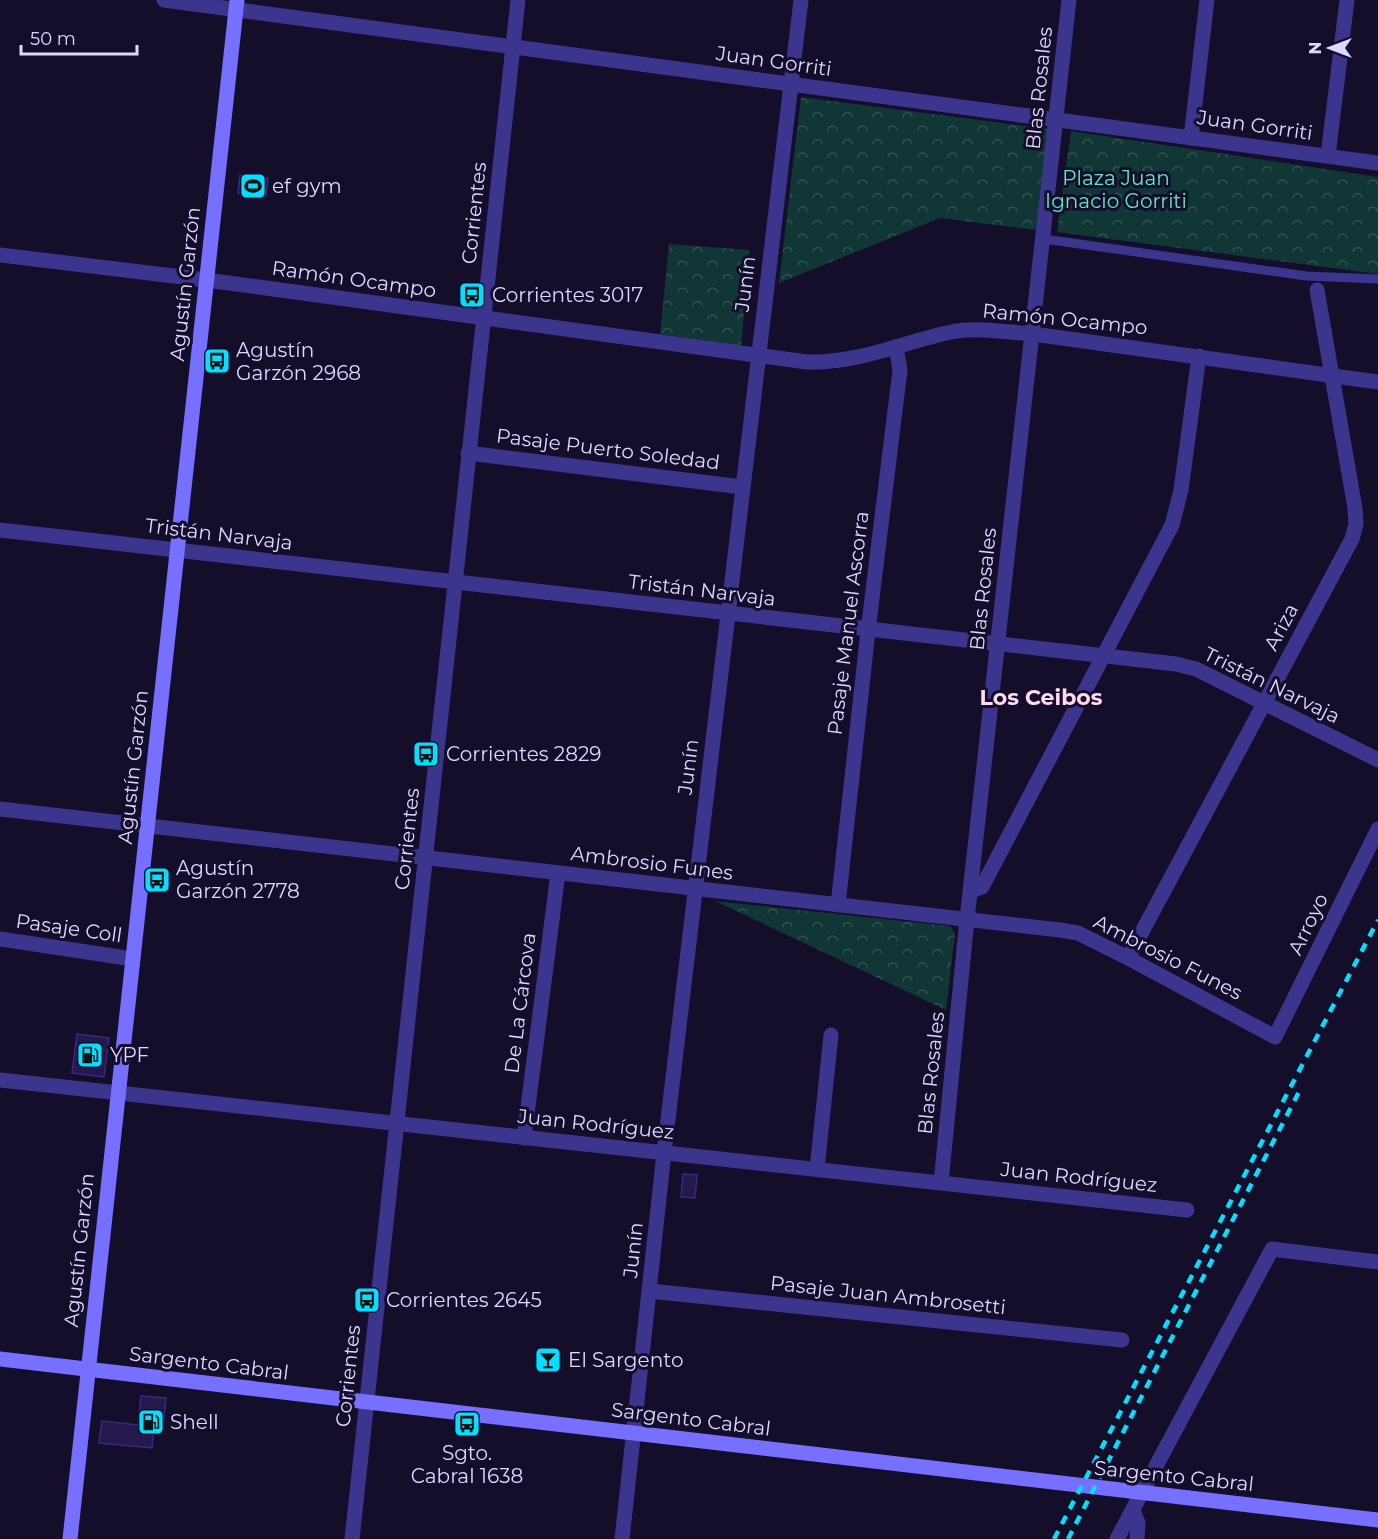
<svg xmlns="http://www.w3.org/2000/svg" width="1378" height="1539" font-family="Montserrat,sans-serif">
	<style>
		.forest { fill: url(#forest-crowns) }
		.building { fill: #25184e; stroke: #3b287c; stroke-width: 1.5 }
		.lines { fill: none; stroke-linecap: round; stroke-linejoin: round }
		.lane { stroke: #3b358e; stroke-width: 9 }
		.street { stroke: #3b358e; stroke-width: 15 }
		.secondary { stroke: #776fff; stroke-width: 15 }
		.rail { stroke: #04dfff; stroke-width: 4.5; stroke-dasharray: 9 8; stroke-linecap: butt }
		.labels { text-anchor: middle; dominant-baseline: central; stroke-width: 6; stroke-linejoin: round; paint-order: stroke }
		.street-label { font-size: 20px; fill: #ded8ff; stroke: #140e2b }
		.park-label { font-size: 20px; fill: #58ebcb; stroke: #140e2b }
		.poi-label { font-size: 20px; fill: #ded8ff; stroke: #140e2b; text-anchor: start }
		.quarter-label { font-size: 22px; font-weight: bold; fill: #ffdaf0; stroke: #140e2b }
	</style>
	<defs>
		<pattern id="forest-crowns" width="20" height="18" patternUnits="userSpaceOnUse" patternTransform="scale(1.5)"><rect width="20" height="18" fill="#103635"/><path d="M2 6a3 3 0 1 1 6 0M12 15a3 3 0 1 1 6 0" fill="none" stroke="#325253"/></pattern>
	</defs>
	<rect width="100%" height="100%" fill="#140e2b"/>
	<g class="forest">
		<polygon points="801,97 1049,129 1036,230 940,218 779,283"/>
		<polygon points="1071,131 1378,177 1378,274 1057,232"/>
		<polygon points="669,244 750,250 741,346 660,334"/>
		<polygon points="715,901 950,926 955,933 946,1010"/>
	</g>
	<g class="building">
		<polygon points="240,175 268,178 266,196 238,193"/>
		<polygon points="77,1034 109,1038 104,1077 72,1073"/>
		<polygon points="683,1174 697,1175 695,1198 681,1197"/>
		<polygon points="141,1396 166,1398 163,1425 154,1424 152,1448 99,1443 102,1421 138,1425"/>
	</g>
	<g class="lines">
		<polyline class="lane" points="1044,239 1306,276 1378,279"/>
		<g class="street">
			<polyline points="164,0 1378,163"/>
			<polyline points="1191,138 1207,0"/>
			<polyline points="1328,156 1347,0"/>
			<path d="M0,255L207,280L807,362C856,364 904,342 951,332C978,327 1006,332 1033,334L1378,382"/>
			<polyline points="468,453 742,487"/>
			<polyline points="0,530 1176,664 1196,669 1378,760"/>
			<polyline points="0,809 1060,930 1078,933 1128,958 1275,1037 1378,829"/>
			<polyline points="971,891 982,887 1172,525 1181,490 1199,356"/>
			<polyline points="838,905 868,631 900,370 896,347"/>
			<polyline points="0,939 133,959"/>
			<polyline points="1128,958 1352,539 1356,524 1355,508 1317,290"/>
			<polyline points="0,1080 1187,1210"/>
			<polyline points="524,1138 558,873"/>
			<polyline points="817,1169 831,1035"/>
			<polyline points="941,1183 967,919 1069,0"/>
			<polyline points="650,1291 1122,1340"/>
			<polyline points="1133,1510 1138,1523 1137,1539"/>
			<polyline points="352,1539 518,0"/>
			<polyline points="622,1539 664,1153 801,0"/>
			<polyline points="1117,1539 1272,1249 1378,1262"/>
		</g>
		<g class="secondary">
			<polyline points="0,1359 1378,1520"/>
			<polyline points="70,1539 237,0"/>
		</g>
		<g class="rail">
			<polyline points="1054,1539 1378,920"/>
			<polyline points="1068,1539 1301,1088"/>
		</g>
	</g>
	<defs>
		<symbol id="stadium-square" viewBox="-11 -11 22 22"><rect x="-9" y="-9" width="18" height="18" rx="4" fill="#04dfff" stroke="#140e2b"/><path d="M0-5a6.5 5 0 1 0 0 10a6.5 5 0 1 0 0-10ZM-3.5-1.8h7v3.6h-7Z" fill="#111"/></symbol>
		<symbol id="bus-square" viewBox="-11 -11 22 22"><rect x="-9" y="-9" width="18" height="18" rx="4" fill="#04dfff" stroke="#140e2b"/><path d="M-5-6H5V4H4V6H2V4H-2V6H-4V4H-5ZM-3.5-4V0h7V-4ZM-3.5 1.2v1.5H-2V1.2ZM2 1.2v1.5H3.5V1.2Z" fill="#111"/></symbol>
		<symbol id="fuel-square" viewBox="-11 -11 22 22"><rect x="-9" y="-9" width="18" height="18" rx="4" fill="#04dfff" stroke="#140e2b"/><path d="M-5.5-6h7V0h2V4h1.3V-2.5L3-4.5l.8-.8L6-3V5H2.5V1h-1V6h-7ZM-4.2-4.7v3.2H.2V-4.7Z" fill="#111"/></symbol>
		<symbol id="bar-square" viewBox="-11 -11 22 22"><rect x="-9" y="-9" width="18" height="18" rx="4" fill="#04dfff" stroke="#140e2b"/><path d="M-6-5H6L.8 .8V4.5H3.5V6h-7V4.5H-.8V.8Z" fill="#111"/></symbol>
	</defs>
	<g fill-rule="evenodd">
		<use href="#stadium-square" x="238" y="171" width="30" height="30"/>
		<use href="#bus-square" x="457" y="280" width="30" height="30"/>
		<use href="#bus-square" x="202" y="346" width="30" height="30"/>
		<use href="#bus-square" x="411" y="739" width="30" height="30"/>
		<use href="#bus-square" x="142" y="865" width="30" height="30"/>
		<use href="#fuel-square" x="75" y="1040" width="30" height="30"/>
		<use href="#bus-square" x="352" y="1285" width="30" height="30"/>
		<use href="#bar-square" x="533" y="1345" width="30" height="30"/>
		<use href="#fuel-square" x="136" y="1407" width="30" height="30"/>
		<use href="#bus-square" x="452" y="1409" width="30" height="30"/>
	</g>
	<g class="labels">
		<g class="street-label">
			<text transform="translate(774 61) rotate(8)">Juan Gorriti</text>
			<text transform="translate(1039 88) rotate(-84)">Blas Rosales</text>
			<text transform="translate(1255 125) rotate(8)">Juan Gorriti</text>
			<text transform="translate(474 213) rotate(-84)">Corrientes</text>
			<text transform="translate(354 279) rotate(8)">Ramón Ocampo</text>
			<text transform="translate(185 284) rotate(-84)">Agustín Garzón</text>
			<text transform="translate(745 284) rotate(-83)">Junín</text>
			<text transform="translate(1065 319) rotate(6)">Ramón Ocampo</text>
			<text transform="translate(608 449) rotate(7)">Pasaje Puerto Soledad</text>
			<text transform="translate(219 534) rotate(7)">Tristán Narvaja</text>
			<text transform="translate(983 589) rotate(-84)">Blas Rosales</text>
			<text transform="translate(702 590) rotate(7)">Tristán Narvaja</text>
			<text transform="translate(848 623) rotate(-83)">Pasaje Manuel Ascorra</text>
			<text transform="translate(1281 627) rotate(-62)">Ariza</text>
			<text transform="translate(1272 685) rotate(26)">Tristán Narvaja</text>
			<text transform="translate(133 767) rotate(-84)">Agustín Garzón</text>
			<text transform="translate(688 767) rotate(-83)">Junín</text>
			<text transform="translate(407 839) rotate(-84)">Corrientes</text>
			<text transform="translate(652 863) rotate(7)">Ambrosio Funes</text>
			<text transform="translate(1308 924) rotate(-64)">Arroyo</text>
			<text transform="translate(69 928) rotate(8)">Pasaje Coll</text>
			<text transform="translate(1168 957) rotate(27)">Ambrosio Funes</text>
			<text transform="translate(520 1003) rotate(-83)">De La Cárcova</text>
			<text transform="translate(931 1073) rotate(-84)">Blas Rosales</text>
			<text transform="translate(596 1124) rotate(6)">Juan Rodríguez</text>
			<text transform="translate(1079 1177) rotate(6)">Juan Rodríguez</text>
			<text transform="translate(79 1250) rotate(-84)">Agustín Garzón</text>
			<text transform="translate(633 1250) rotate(-84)">Junín</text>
			<text transform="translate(888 1295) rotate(6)">Pasaje Juan Ambrosetti</text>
			<text transform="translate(209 1363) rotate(7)">Sargento Cabral</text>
			<text transform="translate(348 1376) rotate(-84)">Corrientes</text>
			<text transform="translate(691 1419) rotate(7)">Sargento Cabral</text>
			<text transform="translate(1174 1476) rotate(6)">Sargento Cabral</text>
		</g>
		<g class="park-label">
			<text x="1116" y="178">Plaza Juan<tspan x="1116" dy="23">Ignacio Gorriti</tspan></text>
		</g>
		<g class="poi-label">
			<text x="272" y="186">ef gym</text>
			<text x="492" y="295">Corrientes 3017</text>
			<text x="236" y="350">Agustín<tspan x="236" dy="23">Garzón 2968</tspan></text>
			<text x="446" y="754">Corrientes 2829</text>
			<text x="176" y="868">Agustín<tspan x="176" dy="23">Garzón 2778</tspan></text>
			<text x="110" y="1055">YPF</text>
			<text x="386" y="1300">Corrientes 2645</text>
			<text x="568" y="1360">El Sargento</text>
			<text x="170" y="1422">Shell</text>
			<text x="467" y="1453" text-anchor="middle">Sgto.<tspan x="467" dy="23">Cabral 1638</tspan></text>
		</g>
		<g class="quarter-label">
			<text x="1041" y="697">Los Ceibos</text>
		</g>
	</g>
	<g transform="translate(1330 48) rotate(270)" stroke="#140e2b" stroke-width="4.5" paint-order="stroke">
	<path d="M0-4.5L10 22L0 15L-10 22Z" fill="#ded8ff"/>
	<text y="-9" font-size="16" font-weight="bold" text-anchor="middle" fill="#ded8ff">N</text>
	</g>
	<path d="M21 45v9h116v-9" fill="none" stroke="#ded8ff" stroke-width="3"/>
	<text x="30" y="45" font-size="18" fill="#ded8ff" stroke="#140e2b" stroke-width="4.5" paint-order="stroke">50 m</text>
</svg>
